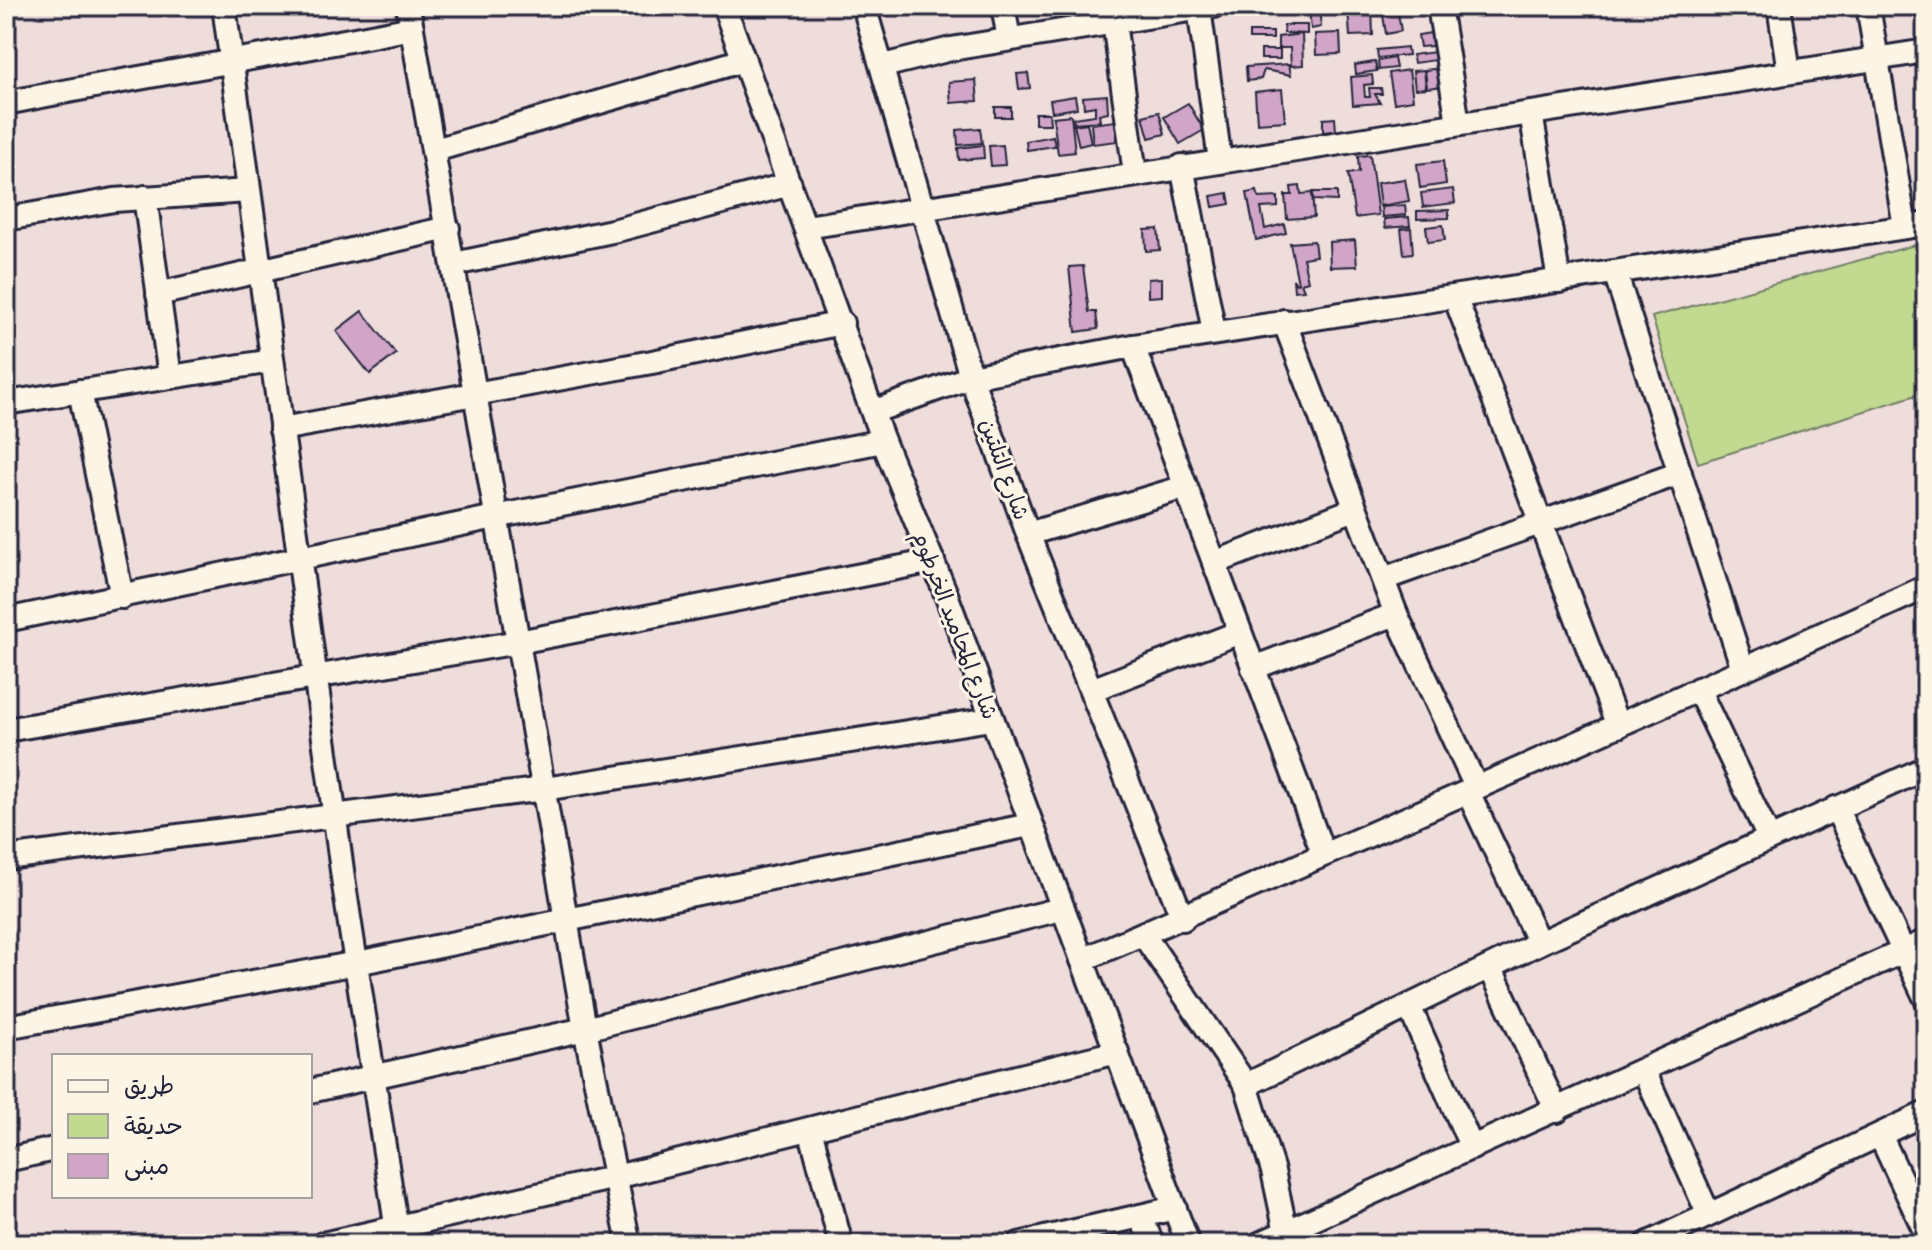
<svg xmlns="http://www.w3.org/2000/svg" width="1932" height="1250" font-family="Delius,'Playpen Sans Arabic',sans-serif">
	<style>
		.green { fill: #c2da90; stroke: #727e66; stroke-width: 2 }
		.building { fill: #d1a5c8; stroke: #22223b; stroke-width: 2 }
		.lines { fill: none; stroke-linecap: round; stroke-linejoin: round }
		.minor-casing { stroke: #22223b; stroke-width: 28 }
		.minor { stroke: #fcf5e5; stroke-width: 22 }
		.labels { text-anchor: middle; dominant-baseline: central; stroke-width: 6; stroke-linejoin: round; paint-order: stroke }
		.street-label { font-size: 22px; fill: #22223b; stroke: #fcf5e5 }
	</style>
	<rect width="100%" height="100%" fill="#efdddc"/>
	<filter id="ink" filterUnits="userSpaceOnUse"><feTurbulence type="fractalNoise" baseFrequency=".0125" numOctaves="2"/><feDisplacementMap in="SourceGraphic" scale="16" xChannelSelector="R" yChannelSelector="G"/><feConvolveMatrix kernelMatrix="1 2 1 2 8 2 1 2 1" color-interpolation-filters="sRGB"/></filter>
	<g filter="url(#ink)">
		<polygon class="green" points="1926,242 1926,392 1698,463 1652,317"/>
		<g class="building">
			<polygon points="1372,7 1373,35 1350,36 1348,9"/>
			<polygon points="1319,8 1321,27 1311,29 1309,10"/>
			<polygon points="1398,13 1401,31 1386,34 1383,15"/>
			<polygon points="1284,25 1307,25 1307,34 1284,33"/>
			<rect x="1249" y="32" width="24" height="7"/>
			<polygon points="1340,33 1341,54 1316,55 1315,34"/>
			<polygon points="1431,33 1432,46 1420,47 1418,35"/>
			<polygon points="1302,34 1303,65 1291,66 1290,48 1278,48 1278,37"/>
			<polygon points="1407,47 1408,55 1378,58 1377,50"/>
			<rect x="1261" y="50" width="19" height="9"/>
			<polygon points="1442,51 1443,59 1414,63 1412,55"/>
			<polygon points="1394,58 1396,68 1379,70 1378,61"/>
			<polygon points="1375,62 1377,71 1356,74 1355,65"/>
			<polygon points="1289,64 1291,75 1264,70 1261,79 1247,81 1246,67"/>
			<polygon points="1442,68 1444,86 1427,88 1425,70"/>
			<polygon points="1409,70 1413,100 1394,103 1389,73"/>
			<polygon points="1424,70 1426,88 1415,89 1413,71"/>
			<polygon points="1028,73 1030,88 1019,89 1017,74"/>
			<polygon points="1372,75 1373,84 1364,85 1365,97 1370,97 1369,88 1381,88 1382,94 1375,94 1380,103 1353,105 1351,77"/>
			<polygon points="976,80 978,101 951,103 949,82"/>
			<polygon points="1282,89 1285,121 1257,123 1255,92"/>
			<polygon points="1107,95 1108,112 1099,114 1100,121 1074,123 1073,118 1095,115 1095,106 1084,108 1083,97"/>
			<polygon points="1075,96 1077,108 1052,112 1050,100"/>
			<polygon points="1188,103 1204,130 1180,144 1164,117"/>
			<rect x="995" y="107" width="16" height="10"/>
			<polygon points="1159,112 1165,134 1149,138 1143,116"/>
			<polygon points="1035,113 1049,113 1050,124 1035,124"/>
			<polygon points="1071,115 1075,152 1058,154 1053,117"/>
			<polygon points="1335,118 1336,131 1323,132 1323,119"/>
			<polygon points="1115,121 1118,141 1093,144 1091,124"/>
			<polygon points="1087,123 1091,143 1079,146 1074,125"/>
			<polygon points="980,128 982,143 958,145 957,130"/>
			<polygon points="1053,136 1055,146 1027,150 1026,141"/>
			<polygon points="983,145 984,158 959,160 958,148"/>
			<polygon points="1003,145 1005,165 991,166 989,146"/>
			<polygon points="1370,155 1378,215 1355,218 1348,174 1359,172 1358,156"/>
			<polygon points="1443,161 1446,184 1420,188 1417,164"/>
			<polygon points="1405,179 1409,201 1380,206 1377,183"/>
			<polygon points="1300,186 1301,194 1312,193 1314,217 1287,219 1285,195 1292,195 1291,187"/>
			<polygon points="1453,189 1455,203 1423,207 1421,193"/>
			<polygon points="1257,191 1259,198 1278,197 1278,207 1261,208 1265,229 1284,224 1286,233 1256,240 1247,193"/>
			<polygon points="1313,192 1337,192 1337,201 1313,200"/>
			<polygon points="1228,193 1230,204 1213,207 1211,196"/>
			<polygon points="1405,205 1406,215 1382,217 1381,207"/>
			<polygon points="1449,210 1449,218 1417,219 1417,211"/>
			<polygon points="1409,217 1410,226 1385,228 1384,219"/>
			<polygon points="1443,225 1445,240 1428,242 1426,227"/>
			<polygon points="1411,228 1413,253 1404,254 1401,229"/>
			<polygon points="1158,229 1160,250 1146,251 1145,230"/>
			<polygon points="1355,240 1357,266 1330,267 1329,242"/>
			<polygon points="1314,241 1316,256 1303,258 1308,281 1301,283 1304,290 1294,291 1293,279 1296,284 1298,283 1290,243"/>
			<polygon points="1083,266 1089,312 1096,312 1098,329 1076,332 1069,267"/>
			<polygon points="1162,278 1162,296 1148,297 1148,279"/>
			<polygon points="362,311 396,354 370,374 336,331"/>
			<polygon points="1926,1166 1926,1191 1923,1192 1914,1172"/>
		</g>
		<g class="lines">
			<defs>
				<g id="minor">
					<polyline points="224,6 344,885 399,1244"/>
					<polyline points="408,6 585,1029 629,1244"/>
					<polyline points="724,6 883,441 944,589 1188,1244"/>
					<polyline points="864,6 971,377 1028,534 1183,919"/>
					<polyline points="1003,6 1009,39"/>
					<polyline points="1439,6 1458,123"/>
					<polyline points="1779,6 1789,72"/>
					<polyline points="1868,6 1905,227"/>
					<polyline points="1199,8 1220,161"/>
					<polyline points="1114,22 1135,174"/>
					<polyline points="883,66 951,49 1214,6"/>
					<path d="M6,103C141,76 277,55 412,28"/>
					<polyline points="1531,113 1559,281"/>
					<polyline points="435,150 744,60"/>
					<polyline points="1182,166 1214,332"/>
					<polyline points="145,197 170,377"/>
					<polyline points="6,219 114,200 248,191"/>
					<polyline points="806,227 1926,51"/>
					<polyline points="454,264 617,230 790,184"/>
					<polyline points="1615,272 1743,669"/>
					<polyline points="158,294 448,228"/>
					<polyline points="1455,297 1618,726"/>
					<polyline points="1284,321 1396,614 1476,787"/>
					<polyline points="1133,346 1323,853"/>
					<polyline points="80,391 122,597"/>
					<polyline points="6,403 272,361"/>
					<polyline points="875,411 971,377 1133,346 1926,224"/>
					<polyline points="281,429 652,362 842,323"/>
					<polyline points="1028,534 1185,487"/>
					<polyline points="1214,563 1355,509"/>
					<polyline points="1383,579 1680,473"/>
					<polyline points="6,620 495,517 883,441"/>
					<polyline points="1253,668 1396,614"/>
					<polyline points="1094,689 1240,632"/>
					<polyline points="1698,689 1769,838"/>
					<polyline points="6,730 518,642 933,561"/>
					<polyline points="1468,792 1539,943"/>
					<polyline points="1836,808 1926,999"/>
					<polyline points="6,858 544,789 991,719"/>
					<polyline points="1143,934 1246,1085 1273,1171 1286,1232 1292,1241"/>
					<path d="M1082,960C1364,838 1646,714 1926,587"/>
					<polyline points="1491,969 1557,1111"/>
					<polyline points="1409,1006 1472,1148"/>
					<polyline points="6,1027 357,963 1030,825"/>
					<polyline points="1644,1071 1708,1213"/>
					<polyline points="1246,1085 1539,943 1926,768"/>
					<polyline points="310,1091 585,1029 1061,909"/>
					<polyline points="810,1129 841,1244"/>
					<polyline points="1880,1135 1926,1233"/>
					<polyline points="6,1160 54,1149"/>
					<polyline points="1141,1216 1152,1244"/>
					<polyline points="6,1237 7,1244"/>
					<polyline points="323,1244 616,1177 1117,1052"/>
					<polyline points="1019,1244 1175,1208"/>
					<polyline points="1259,1244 1926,941"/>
					<polyline points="1647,1244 1926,1113"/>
				</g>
			</defs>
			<use href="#minor" class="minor-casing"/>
			<use href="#minor" class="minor"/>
		</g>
	</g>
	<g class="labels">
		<g class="street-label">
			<text transform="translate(1005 469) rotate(70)">شارع التلتين</text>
			<text transform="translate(956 625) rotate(69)">شارع المحاميد الخرطوم</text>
		</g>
	</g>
	<rect width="1932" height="1250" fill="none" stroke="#fcf5e5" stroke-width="32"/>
	<rect x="16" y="16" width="1900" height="1218" fill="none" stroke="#22223b" stroke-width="3" filter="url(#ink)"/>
	<rect x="52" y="1054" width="260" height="144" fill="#fcf5e5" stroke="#a5a1a1" stroke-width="2"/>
	<rect x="68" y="1080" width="40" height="12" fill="#fcf5e5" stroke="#a5a1a1" stroke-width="2"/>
	<text x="124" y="1094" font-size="24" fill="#22223b">طريق</text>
	<rect x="68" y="1114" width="40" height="24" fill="#c2da90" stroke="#a5a1a1" stroke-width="2"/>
	<text x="124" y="1134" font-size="24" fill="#22223b">حديقة</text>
	<rect x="68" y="1154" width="40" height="24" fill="#d1a5c8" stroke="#a5a1a1" stroke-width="2"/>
	<text x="124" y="1174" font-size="24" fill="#22223b">مبنى</text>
</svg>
